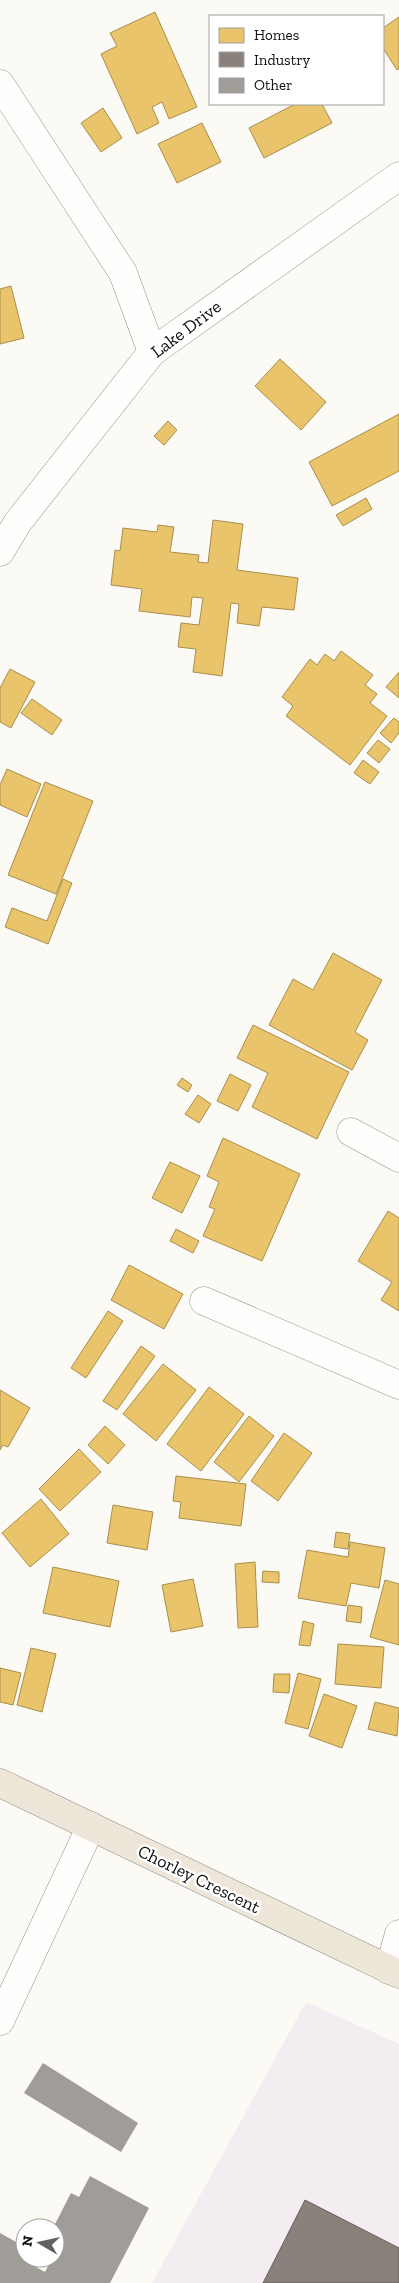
<svg xmlns="http://www.w3.org/2000/svg" width="399" height="2283" font-family="'Zilla Slab',serif">
	<style>
		.industrial { fill: #f3edf1 }
		.homes { fill: #e9c46a; stroke: #a88e4f }
		.industry { fill: #8a817c; stroke: #655f5b }
		.building { fill: #a09d99 }
		.lines { fill: none; stroke-linecap: round; stroke-linejoin: round }
		.minor-casing { stroke: #969592; stroke-width: 29 }
		.major-casing { stroke: #83827f; stroke-width: 29 }
		.minor { stroke: #fffefd; stroke-width: 28 }
		.major { stroke: #eee7d9; stroke-width: 28 }
		.labels { text-anchor: middle; dominant-baseline: central; stroke-width: 5; stroke-linejoin: round; paint-order: stroke }
		.street-label { font-size: 18px; fill: #0f0f0f; stroke: #fff }
	</style>
	<rect width="100%" height="100%" fill="#fcfaf4"/>
	<polygon class="industrial" points="306,2002 399,2044 399,2283 152,2283"/>
	<g class="homes">
		<polygon points="155,12 197,107 169,119 162,102 152,107 159,123 137,134 101,54 117,46 110,33"/>
		<polygon points="399,17 399,69 397,70 383,48 383,28"/>
		<polygon points="295,104 322,104 332,123 264,158 249,128"/>
		<polygon points="103,108 122,138 101,152 81,123"/>
		<polygon points="202,123 221,162 177,183 158,144"/>
		<polygon points="11,286 24,338 0,344 0,289"/>
		<polygon points="280,359 326,402 301,430 255,386"/>
		<polygon points="399,414 399,471 332,506 309,462"/>
		<polygon points="168,421 177,430 164,445 154,436"/>
		<polygon points="366,498 372,509 343,526 336,515"/>
		<polygon points="213,520 243,524 237,570 298,578 294,610 262,607 259,626 237,623 239,604 231,603 222,676 193,672 196,649 178,647 181,623 199,625 203,598 192,597 190,617 139,611 142,589 111,585 115,550 120,551 123,528 157,532 158,525 174,527 170,552 199,555 198,562 208,563"/>
		<polygon points="341,651 373,675 365,685 377,694 370,703 387,716 350,765 286,716 293,706 282,697 310,659 317,665 325,654 334,661"/>
		<polygon points="10,669 35,682 11,728 0,722 0,688"/>
		<polygon points="399,672 399,698 386,687"/>
		<polygon points="32,699 62,720 52,735 21,713"/>
		<polygon points="394,718 399,722 399,733 391,743 380,733"/>
		<polygon points="378,740 390,749 379,763 367,753"/>
		<polygon points="363,760 379,772 370,784 354,773"/>
		<polygon points="7,769 41,784 27,817 0,805 0,785"/>
		<polygon points="45,782 93,801 56,894 8,875"/>
		<polygon points="63,879 72,883 48,944 5,927 12,908 47,921"/>
		<polygon points="333,953 382,980 355,1032 368,1040 352,1070 269,1025 293,979 313,990"/>
		<polygon points="253,1025 349,1072 317,1139 252,1107 268,1073 237,1058"/>
		<polygon points="230,1074 251,1085 238,1111 217,1101"/>
		<polygon points="182,1078 192,1085 188,1092 177,1085"/>
		<polygon points="198,1095 211,1104 199,1123 185,1114"/>
		<polygon points="223,1138 300,1174 262,1261 203,1236 215,1209 209,1207 219,1182 207,1176"/>
		<polygon points="170,1162 200,1176 182,1213 152,1198"/>
		<polygon points="388,1211 399,1218 399,1311 381,1300 392,1282 358,1261"/>
		<polygon points="176,1229 199,1241 193,1253 170,1241"/>
		<polygon points="129,1265 183,1294 164,1329 111,1300"/>
		<polygon points="108,1311 123,1321 86,1378 71,1368"/>
		<polygon points="141,1346 155,1356 117,1410 103,1401"/>
		<polygon points="163,1364 196,1390 156,1441 123,1414"/>
		<polygon points="209,1387 244,1414 201,1471 167,1444"/>
		<polygon points="0,1390 30,1408 8,1447 3,1445 0,1450"/>
		<polygon points="249,1416 274,1436 239,1482 214,1462"/>
		<polygon points="105,1426 125,1445 108,1464 88,1445"/>
		<polygon points="284,1433 312,1453 278,1501 251,1481"/>
		<polygon points="79,1449 101,1472 60,1511 39,1489"/>
		<polygon points="176,1476 246,1484 241,1526 179,1518 181,1502 173,1501"/>
		<polygon points="41,1499 69,1534 30,1567 2,1533"/>
		<polygon points="113,1505 153,1512 147,1550 107,1543"/>
		<polygon points="336,1532 350,1534 348,1549 334,1547"/>
		<polygon points="350,1542 385,1548 379,1588 351,1583 346,1606 298,1598 307,1550 348,1557"/>
		<polygon points="255,1562 258,1627 238,1628 235,1564"/>
		<polygon points="53,1567 119,1581 110,1627 43,1613"/>
		<polygon points="263,1571 279,1572 279,1583 262,1582"/>
		<polygon points="193,1579 203,1626 171,1632 162,1585"/>
		<polygon points="385,1580 399,1584 399,1645 370,1637"/>
		<polygon points="348,1605 362,1607 361,1623 346,1621"/>
		<polygon points="303,1621 314,1624 310,1646 299,1645"/>
		<polygon points="338,1644 384,1647 381,1688 335,1684"/>
		<polygon points="31,1648 56,1654 42,1712 17,1705"/>
		<polygon points="0,1668 21,1673 13,1705 0,1702"/>
		<polygon points="298,1673 321,1679 308,1729 285,1723"/>
		<polygon points="274,1674 290,1674 289,1693 273,1692"/>
		<polygon points="324,1694 357,1706 342,1748 309,1736"/>
		<polygon points="375,1702 399,1708 397,1736 368,1729"/>
	</g>
	<polygon class="industry" points="305,2200 399,2248 399,2283 263,2283"/>
	<g class="building">
		<polygon points="43,2063 138,2123 121,2152 24,2093"/>
		<polygon points="90,2176 149,2208 110,2283 0,2283 0,2233 25,2247 25,2258 40,2258 36,2267 45,2272 52,2258 55,2258 55,2228 53,2228 71,2193 79,2197"/>
	</g>
	<g class="lines">
		<defs>
			<g id="minor">
				<polyline points="0,84 123,273 152,352"/>
				<polyline points="0,552 18,522 152,352 399,176"/>
				<polyline points="351,1132 399,1158"/>
				<polyline points="204,1301 399,1385"/>
				<polyline points="389,1970 399,1934"/>
				<polyline points="0,2021 91,1826"/>
			</g>
			<polyline id="major" points="0,1783 399,1974"/>
		</defs>
		<use href="#minor" class="minor-casing"/>
		<use href="#major" class="major-casing"/>
		<use href="#minor" class="minor"/>
		<use href="#major" class="major"/>
	</g>
	<g class="labels">
		<g class="street-label">
			<text transform="translate(186 329) rotate(-37)">Lake Drive</text>
			<text transform="translate(199 1879) rotate(26)">Chorley Crescent</text>
		</g>
	</g>
	<rect x="209" y="15" width="175" height="90" fill="#ffffff" stroke="#9f9f9f"/>
	<rect x="219" y="28" width="25" height="15" fill="#e9c46a" stroke="#9f9f9f"/>
	<text x="254" y="40" font-size="15" fill="#0f0f0f">Homes</text>
	<rect x="219" y="52" width="25" height="15" fill="#8a817c" stroke="#9f9f9f"/>
	<text x="254" y="65" font-size="15" fill="#0f0f0f">Industry</text>
	<rect x="219" y="78" width="25" height="15" fill="#a09d99" stroke="#9f9f9f"/>
	<text x="254" y="90" font-size="15" fill="#0f0f0f">Other</text>
	<g transform="translate(40 2243) rotate(279)"><circle r="24" fill="#ffffff" stroke="#9f9f9f"/>
	<path d="M0-4L9 19L0 12L-9 19Z" fill="#62615f"/>
	<text y="-8" font-size="14" font-weight="bold" text-anchor="middle" fill="#0f0f0f">N</text>
	</g>
</svg>
